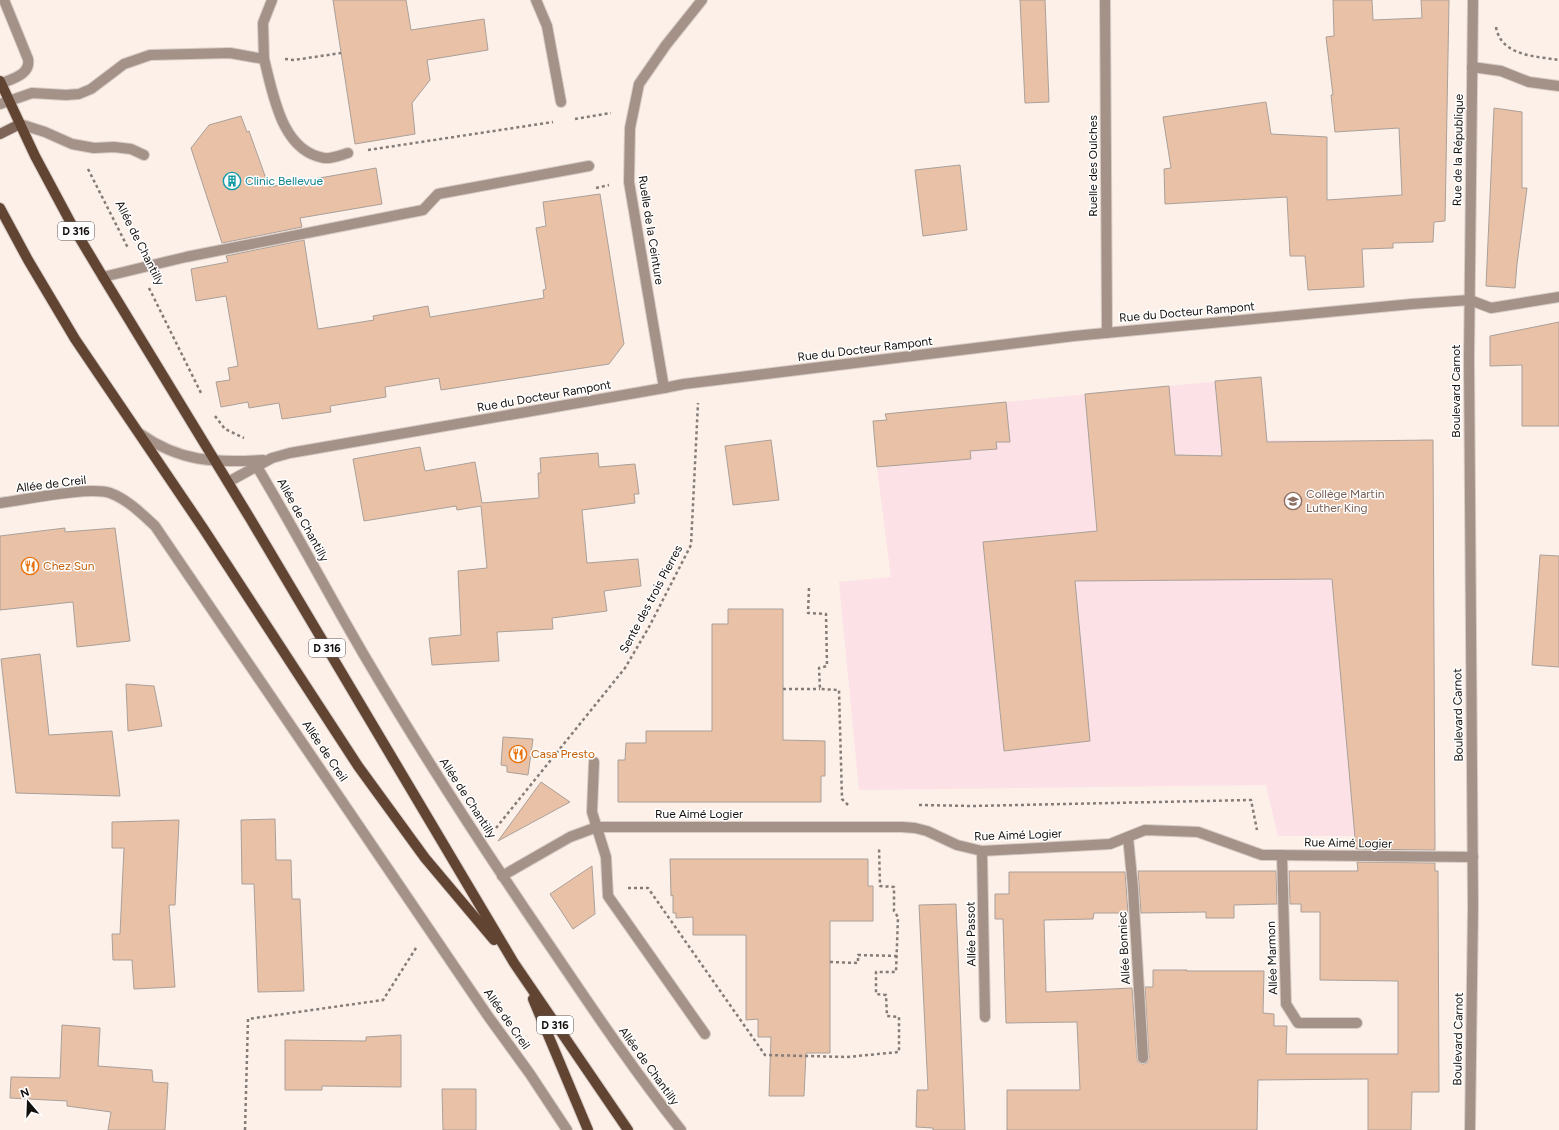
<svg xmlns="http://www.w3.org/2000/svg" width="1559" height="1130" font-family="Figtree,sans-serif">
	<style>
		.education { fill: #fce1e6 }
		.building { fill: #e9c1a7; stroke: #aaa099 }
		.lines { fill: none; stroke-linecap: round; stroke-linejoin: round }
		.lane-casing { stroke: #d7ccc6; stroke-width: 12 }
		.street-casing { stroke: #d7ccc6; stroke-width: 12 }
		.secondary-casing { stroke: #d7ccc6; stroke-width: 12 }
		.primary-casing { stroke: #d7ccc6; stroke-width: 12 }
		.path { stroke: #847c78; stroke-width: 2.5; stroke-dasharray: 3 3; stroke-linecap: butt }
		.lane { stroke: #a49288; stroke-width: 10 }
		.street { stroke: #a49288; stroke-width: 10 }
		.secondary { stroke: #7e6456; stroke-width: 10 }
		.primary { stroke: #624433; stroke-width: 10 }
		.labels { text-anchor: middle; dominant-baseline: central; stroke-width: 3; stroke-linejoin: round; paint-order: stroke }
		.shield { fill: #fff; stroke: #5a5856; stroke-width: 1 }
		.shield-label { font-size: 11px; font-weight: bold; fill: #14100e }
		.street-label { font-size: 12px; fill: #14100e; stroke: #fff }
		.culture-label { font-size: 12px; fill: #0d838f; stroke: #fff; text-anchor: start }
		.education-label { font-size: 12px; fill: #785e54; stroke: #fff; text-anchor: start }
		.food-label { font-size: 12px; fill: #c56008; stroke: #fff; text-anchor: start }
	</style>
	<rect width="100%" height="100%" fill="#fcf0e9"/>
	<polygon class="education" points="1261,377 1267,440 1387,441 1433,440 1435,836 1278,836 1266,785 859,790 839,582 891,577 877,468 891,467 891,460 916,457 917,464 932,462 970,451 996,449 996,442 1010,441 1006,402"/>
	<g class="building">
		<polygon points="333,0 406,0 411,30 484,19 488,50 427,60 430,80 412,103 415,134 355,144"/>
		<polygon points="1020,0 1045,0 1049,102 1025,103"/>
		<polygon points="1333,0 1372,0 1373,20 1422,18 1421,0 1449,0 1445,221 1434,222 1433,242 1393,243 1393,248 1362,249 1364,287 1308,290 1305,256 1290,256 1287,197 1165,204 1164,169 1171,168 1163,117 1266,102 1271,134 1327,137 1327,200 1402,195 1399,128 1335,132 1331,95 1333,95 1326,37 1334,36"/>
		<polygon points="1494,108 1522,112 1522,188 1527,188 1517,264 1515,288 1486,286"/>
		<polygon points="241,116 247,132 249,131 269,187 376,168 382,204 300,218 302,227 222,243 191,148 209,125"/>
		<polygon points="960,165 967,230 923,236 915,170"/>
		<polygon points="600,194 624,344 609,364 441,390 439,378 385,387 386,397 330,406 331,412 282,419 279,403 249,408 248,402 221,407 216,382 230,380 228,368 238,366 226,296 196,301 191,269 228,262 226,256 304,240 318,329 374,320 373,316 428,306 430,317 544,298 543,290 546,289 536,228 546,226 543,202"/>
		<polygon points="1559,322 1559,426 1522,426 1522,365 1490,366 1490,336"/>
		<polygon points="1261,377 1267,442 1433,440 1435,850 1356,849 1332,579 1075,581 1090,741 1004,751 983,542 1097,531 1085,394 1169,386 1175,455 1222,456 1215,381"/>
		<polygon points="1006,402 1010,442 996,442 997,449 970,451 971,459 877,467 873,421 887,420 885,414"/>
		<polygon points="771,440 779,500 733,505 725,446"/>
		<polygon points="420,447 425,471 475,462 482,503 539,498 538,473 541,473 540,458 598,453 599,467 635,464 639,494 634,494 635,503 582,510 587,563 638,559 641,586 604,591 607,611 552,618 553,629 497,632 499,661 432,665 429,638 461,635 458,571 487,568 481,506 457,510 456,506 364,521 353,459"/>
		<polygon points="65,528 65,532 115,528 130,641 77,647 73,602 0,610 0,536"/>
		<polygon points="1540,555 1559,556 1559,667 1532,665"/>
		<polygon points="728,609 783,609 783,740 825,741 825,776 821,776 821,802 618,802 618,760 625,760 626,743 646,743 646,731 712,731 712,624 728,624"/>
		<polygon points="40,654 49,735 112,731 120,796 16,793 1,659"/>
		<polygon points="126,684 154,686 162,726 128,731"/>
		<polygon points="503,737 533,739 528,775 507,772 507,766 501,765"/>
		<polygon points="541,782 570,802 498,841"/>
		<polygon points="275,819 276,860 291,860 292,899 300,899 304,991 258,992 254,884 242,884 241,820"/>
		<polygon points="179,820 175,905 169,905 175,987 134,989 132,960 113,960 112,934 120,934 124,848 112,848 112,822"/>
		<polygon points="670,859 868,859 868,886 873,886 873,921 830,921 830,1053 806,1053 804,1096 769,1096 771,1037 758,1037 758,1019 746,1020 746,935 693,935 693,917 676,918 676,913 673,913 673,895 671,896"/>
		<polygon points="1357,862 1435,863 1435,871 1438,871 1439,1092 1412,1092 1411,1130 1368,1130 1368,1079 1258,1080 1257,1130 1007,1130 1007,1090 1080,1090 1077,1022 1006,1023 1003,919 995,919 995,894 1009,894 1009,872 1125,872 1128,913 1094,913 1093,919 1044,920 1046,992 1132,988 1137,1058 1138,1062 1143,1064 1147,1063 1149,1058 1145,987 1153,987 1153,970 1187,970 1187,971 1264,971 1263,1013 1274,1014 1274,1026 1287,1026 1286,1054 1398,1054 1398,981 1320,980 1320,912 1301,912 1301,904 1290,904 1289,871 1358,871"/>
		<polygon points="592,866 595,914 573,929 550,894"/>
		<polygon points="1138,871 1276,871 1277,904 1234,905 1234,918 1206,918 1206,912 1141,913"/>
		<polygon points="956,904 965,1130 933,1130 933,1128 916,1127 917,1090 928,1090 919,905"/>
		<polygon points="62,1025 100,1028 98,1066 152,1070 153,1082 168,1083 165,1130 108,1130 111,1112 67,1106 67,1101 10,1098 11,1077 60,1078"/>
		<polygon points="401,1035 401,1087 322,1086 322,1090 285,1090 285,1040 366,1041 366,1037"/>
		<polygon points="442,1089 476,1089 476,1130 443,1130"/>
	</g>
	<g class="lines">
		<defs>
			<g id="lane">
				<polyline points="536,0 547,26 561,102"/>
				<polyline points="264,59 263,23 272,0"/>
				<path d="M0,104L32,93L66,95L79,94L91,89L124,64L150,55L230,53L264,59C273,93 281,151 324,158C331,159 341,155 348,153"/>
				<polyline points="20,124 45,132 72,144 94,148 114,147 131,149 144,155"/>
				<polyline points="103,277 186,257 423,210 438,194 589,166"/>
				<polyline points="594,762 592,812 606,857 608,896 705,1034"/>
			</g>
			<g id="street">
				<polyline points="1105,0 1107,333"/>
				<polyline points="1472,67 1501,71 1529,82 1559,86"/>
				<path d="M0,84C11,79 31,75 28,59L4,0"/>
				<polyline points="664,388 629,182 630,128 639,84 666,45 702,0"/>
				<path d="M139,433C180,462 214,463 263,460"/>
				<path d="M256,465C294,528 327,592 364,655C422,754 485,851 550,946C592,1008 634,1071 681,1130"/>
				<polyline points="228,482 272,458 290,453 664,388 684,384 1074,336 1412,304 1470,300 1491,308 1559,297"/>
				<path d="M0,503C24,500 90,486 110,493C127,499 142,514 155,526L488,1016L530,1074L567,1130"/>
				<polyline points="1128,837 1133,888 1143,1058"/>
				<polyline points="982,851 985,1017"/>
				<polyline points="1282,855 1286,1004 1298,1023 1357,1023"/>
				<polyline points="502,876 570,837 597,827 902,827 915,828 927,831 957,845 982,851 1110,844 1145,830 1198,832 1262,855 1473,857"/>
				<polyline points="1470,1130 1473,907 1469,358 1473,0"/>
			</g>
			<polyline id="secondary" points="0,134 20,124"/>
			<g id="primary">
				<polyline points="0,81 35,156 73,227 103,277 251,520 514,963 628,1130"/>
				<polyline points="0,208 28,260 75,339 203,528 358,766 425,858 494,940"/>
				<polyline points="533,999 588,1130"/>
			</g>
		</defs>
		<use href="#lane" class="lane-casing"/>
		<use href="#street" class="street-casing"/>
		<use href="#secondary" class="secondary-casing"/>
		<use href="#primary" class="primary-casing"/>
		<g class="path">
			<path d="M1496,27C1501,56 1535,56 1559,60"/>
			<polyline points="285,59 294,60 341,53"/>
			<polyline points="575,119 611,113"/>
			<polyline points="368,150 553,122"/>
			<polyline points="88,169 128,248"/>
			<polyline points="596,188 609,185"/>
			<polyline points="149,288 202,395"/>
			<polyline points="215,416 225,429 244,438"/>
			<polyline points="809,588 808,613 826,614 827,666 819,668 820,689 839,690 842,799 848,805"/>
			<polyline points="783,689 820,689"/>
			<polyline points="919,805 972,806 1251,800 1257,830"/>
			<polyline points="496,828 625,668 649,627 691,545 698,403"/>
			<polyline points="628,888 648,888 765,1055 847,1057 899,1052 899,1017 887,1016 886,995 876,994 876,972 896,972 898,917 894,911 894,887 880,886 879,847"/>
			<polyline points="830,962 858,963 858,955 897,956"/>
			<polyline points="245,1130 248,1019 383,1000 416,948"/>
		</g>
		<use href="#lane" class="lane"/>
		<use href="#street" class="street"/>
		<use href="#secondary" class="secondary"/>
		<use href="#primary" class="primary"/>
	</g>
	<defs>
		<symbol id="building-ring" viewBox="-11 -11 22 22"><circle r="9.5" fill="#fff" stroke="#0f9aa8" stroke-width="1.5"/><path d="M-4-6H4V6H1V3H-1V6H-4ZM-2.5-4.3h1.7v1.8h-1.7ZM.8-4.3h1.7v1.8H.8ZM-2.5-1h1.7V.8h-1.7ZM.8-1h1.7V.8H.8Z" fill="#0f9aa8"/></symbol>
		<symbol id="school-ring" viewBox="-11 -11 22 22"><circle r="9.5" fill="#fff" stroke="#8d6e63" stroke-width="1.5"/><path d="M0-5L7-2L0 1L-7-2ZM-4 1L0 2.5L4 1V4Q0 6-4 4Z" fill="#8d6e63"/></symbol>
		<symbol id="restaurant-ring" viewBox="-11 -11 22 22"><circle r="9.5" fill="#fff" stroke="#e8710a" stroke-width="1.5"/><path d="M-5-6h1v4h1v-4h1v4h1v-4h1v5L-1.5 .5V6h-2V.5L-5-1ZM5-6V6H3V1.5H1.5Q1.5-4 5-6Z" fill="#e8710a"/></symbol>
	</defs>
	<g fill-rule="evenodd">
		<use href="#building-ring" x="222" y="171" width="20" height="20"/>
		<use href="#school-ring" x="1283" y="491" width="20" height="20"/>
		<use href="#restaurant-ring" x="20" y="556" width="20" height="20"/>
		<use href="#restaurant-ring" x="508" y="744" width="20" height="20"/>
	</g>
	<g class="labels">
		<g class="shield">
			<rect x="58" y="222" width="36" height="18" rx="3"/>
			<rect x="309" y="639" width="36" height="18" rx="3"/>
			<rect x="537" y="1016" width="36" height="18" rx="3"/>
		</g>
		<g class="shield-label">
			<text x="76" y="231">D 316</text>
			<text x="327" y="648">D 316</text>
			<text x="555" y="1025">D 316</text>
		</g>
		<g class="street-label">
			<text transform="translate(1458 150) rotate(-89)">Rue de la République</text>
			<text transform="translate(1093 166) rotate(-90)">Ruelle des Oulches</text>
			<text transform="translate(651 230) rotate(81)">Ruelle de la Ceinture</text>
			<text transform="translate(140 243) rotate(63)">Allée de Chantilly</text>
			<text transform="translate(1187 312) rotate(-5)">Rue du Docteur Rampont</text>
			<text transform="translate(865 349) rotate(-7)">Rue du Docteur Rampont</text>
			<text transform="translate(1456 391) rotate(-90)">Boulevard Carnot</text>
			<text transform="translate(544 396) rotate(-10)">Rue du Docteur Rampont</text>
			<text transform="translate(51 484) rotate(-7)">Allée de Creil</text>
			<text transform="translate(303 520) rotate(61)">Allée de Chantilly</text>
			<text transform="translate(651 599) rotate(-62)">Sente des trois Pierres</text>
			<text transform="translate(1458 715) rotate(-91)">Boulevard Carnot</text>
			<text transform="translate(325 751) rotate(56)">Allée de Creil</text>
			<text transform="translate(468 798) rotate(57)">Allée de Chantilly</text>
			<text x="699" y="814">Rue Aimé Logier</text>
			<text transform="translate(1018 835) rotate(-2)">Rue Aimé Logier</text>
			<text transform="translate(1348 843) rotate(1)">Rue Aimé Logier</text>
			<text transform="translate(971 934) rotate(-91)">Allée Passot</text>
			<text transform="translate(1124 948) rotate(-93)">Allée Bonniec</text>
			<text transform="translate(1272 958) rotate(-92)">Allée Marmon</text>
			<text transform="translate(507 1019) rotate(55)">Allée de Creil</text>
			<text transform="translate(1458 1039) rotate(-89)">Boulevard Carnot</text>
			<text transform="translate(649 1066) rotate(54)">Allée de Chantilly</text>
		</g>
		<g class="culture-label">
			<text x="245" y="181">Clinic Bellevue</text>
		</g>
		<g class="education-label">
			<text x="1306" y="494">Collège Martin<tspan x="1306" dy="14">Luther King</tspan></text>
		</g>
		<g class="food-label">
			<text x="43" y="566">Chez Sun</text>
			<text x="531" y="754">Casa Presto</text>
		</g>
	</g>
	<g transform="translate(28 1102) rotate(341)" stroke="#ffffff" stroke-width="3" paint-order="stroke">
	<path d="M0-3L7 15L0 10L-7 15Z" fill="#14100e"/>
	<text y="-6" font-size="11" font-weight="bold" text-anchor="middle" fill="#14100e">N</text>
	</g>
</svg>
